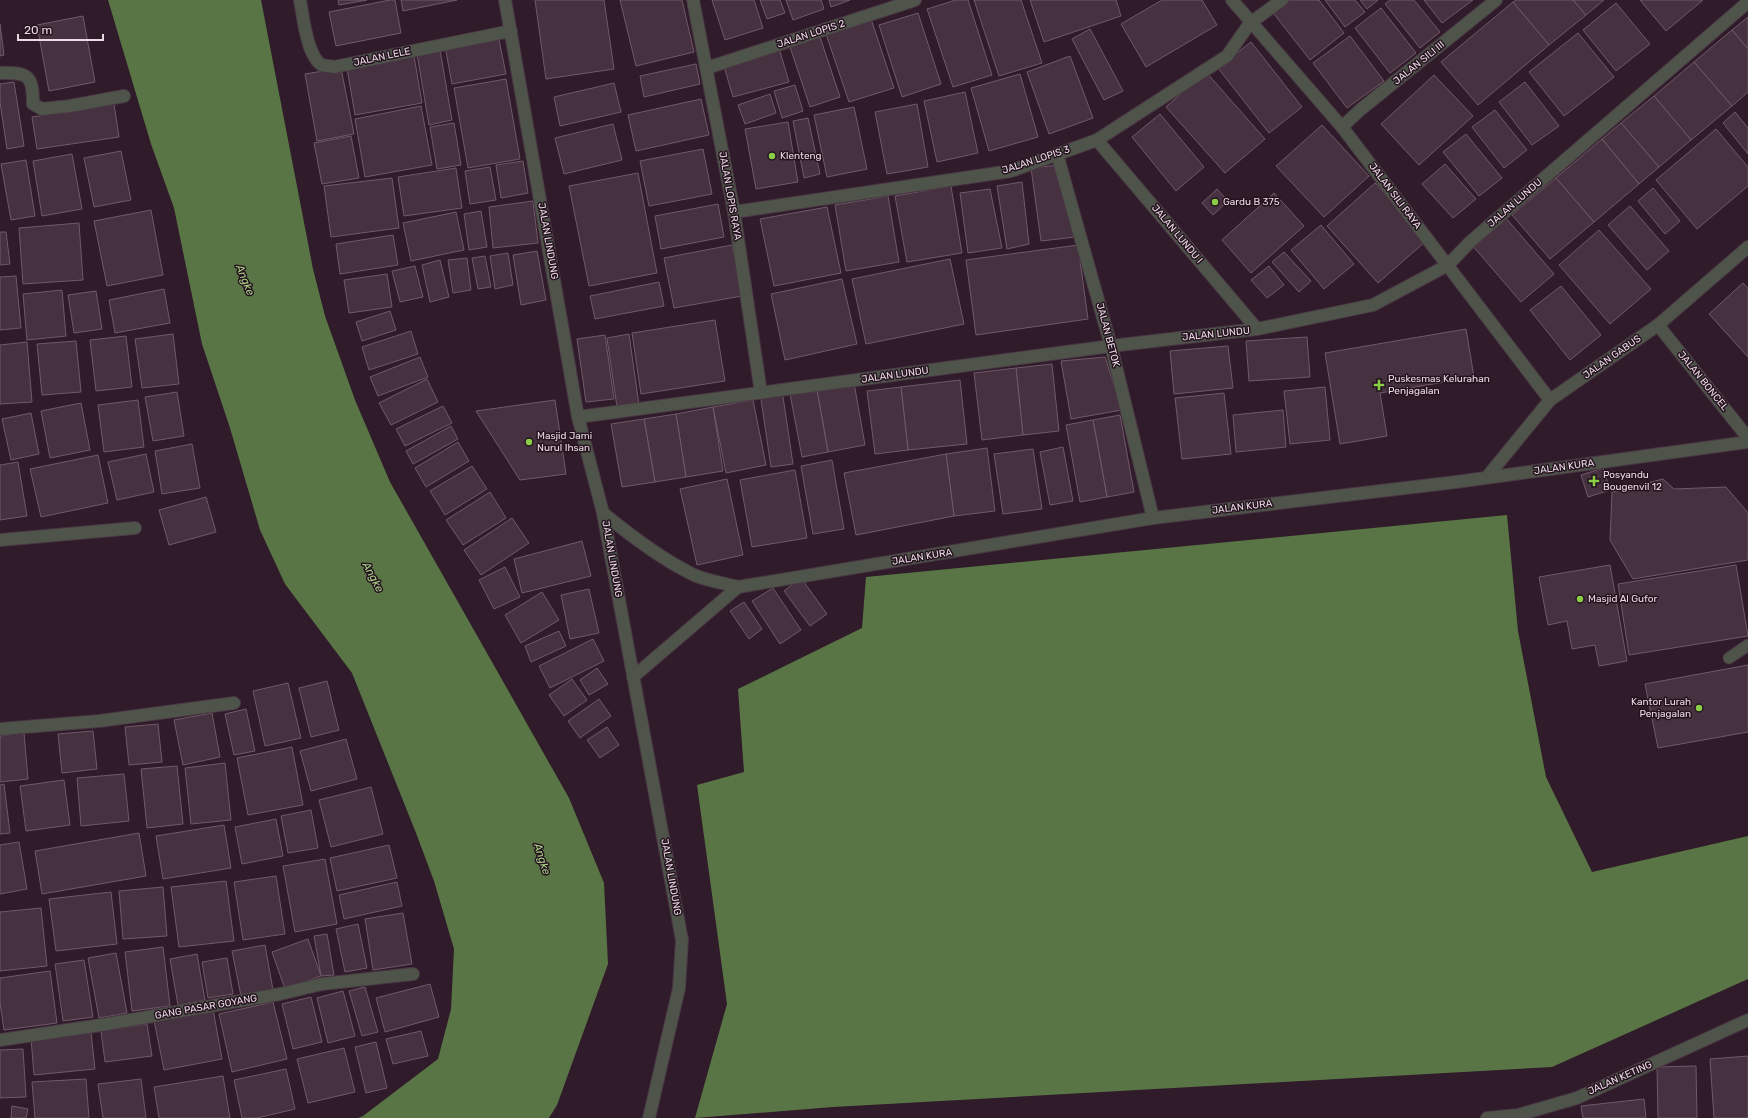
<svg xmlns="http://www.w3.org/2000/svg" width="1748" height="1118" font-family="Rubik,sans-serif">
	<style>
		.water { fill: #5a7545 }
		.building { fill: #463140; stroke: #715969 }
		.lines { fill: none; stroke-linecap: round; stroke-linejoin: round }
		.lane-casing { stroke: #493643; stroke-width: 13 }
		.street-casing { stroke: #493643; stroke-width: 14 }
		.lane { stroke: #4e544a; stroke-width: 11 }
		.street { stroke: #4e544a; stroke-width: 12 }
		.poi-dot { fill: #8ace47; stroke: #25121f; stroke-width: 1.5 }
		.labels { text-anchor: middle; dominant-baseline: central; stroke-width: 3; stroke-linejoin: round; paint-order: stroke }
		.street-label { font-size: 10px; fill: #e9dbe4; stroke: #25121f }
		.poi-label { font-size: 10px; fill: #e9dbe4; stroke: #25121f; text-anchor: start }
		.water-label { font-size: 11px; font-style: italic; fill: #aad389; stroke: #25121f }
	</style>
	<rect width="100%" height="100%" fill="#2f1b29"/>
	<g class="water">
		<polygon points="108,0 261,0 313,269 325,316 355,400 390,482 569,798 604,883 608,964 557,1105 549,1118 358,1118 363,1116 438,1059 451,1009 454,949 434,881 416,833 352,673 285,584 260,530 230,428 202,344 174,208 151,144"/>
		<polygon points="1507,515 1518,631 1546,777 1592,872 1748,836 1748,979 1552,1067 833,1107 695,1118 727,1004 697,785 744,772 738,689 862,628 866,577"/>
	</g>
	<g class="building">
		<polygon points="338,0 367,0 339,5"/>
		<polygon points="390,0 395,0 401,33 336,46 329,12"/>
		<polygon points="401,0 457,0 403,11"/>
		<polygon points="535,0 604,0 614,69 546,79"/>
		<polygon points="620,0 682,0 694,52 636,66"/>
		<polygon points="712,0 754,0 763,28 725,40"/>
		<polygon points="760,0 780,0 785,13 767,19"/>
		<polygon points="786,0 821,0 824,9 793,20"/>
		<polygon points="829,0 850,0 831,7"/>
		<polygon points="956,0 968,0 992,75 953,87 927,9"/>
		<polygon points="974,0 1021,0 1042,63 999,76"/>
		<polygon points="1030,0 1116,0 1121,16 1044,42"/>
		<polygon points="1162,0 1202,0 1217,25 1146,67 1121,24"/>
		<polygon points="1284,0 1319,0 1344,33 1310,60 1271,10"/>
		<polygon points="1325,0 1355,0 1365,12 1345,27"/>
		<polygon points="1360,0 1378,0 1367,9"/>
		<polygon points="1390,0 1414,0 1440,32 1420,48 1385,4"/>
		<polygon points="1424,0 1473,0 1442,23"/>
		<polygon points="1516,0 1573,0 1586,15 1549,45 1513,2"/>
		<polygon points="1573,0 1604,0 1586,15"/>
		<polygon points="1640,0 1703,0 1666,31"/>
		<polygon points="1513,2 1549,45 1478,105 1441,62"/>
		<polygon points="1616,3 1650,44 1616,71 1583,30"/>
		<polygon points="1381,8 1416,53 1390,73 1355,28"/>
		<polygon points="918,13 941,84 902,97 879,25"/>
		<polygon points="83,16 95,82 49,91 37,25"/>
		<polygon points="1748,17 1748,49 1732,30"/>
		<polygon points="871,19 894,88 849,102 826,34"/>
		<polygon points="0,24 4,55 0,56"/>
		<polygon points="1090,29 1123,91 1104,100 1072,39"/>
		<polygon points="1732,30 1748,49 1748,92 1732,106 1694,62"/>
		<polygon points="1578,33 1614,77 1564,116 1529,72"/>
		<polygon points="498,35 506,74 452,84 445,46"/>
		<polygon points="1350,36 1384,81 1347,108 1313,63"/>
		<polygon points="820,37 840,97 810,107 790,47"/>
		<polygon points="1251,42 1302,107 1269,133 1218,68"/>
		<polygon points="779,48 789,82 733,97 723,63"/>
		<polygon points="440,50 452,120 429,125 417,54"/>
		<polygon points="414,56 422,103 355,115 347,68"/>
		<polygon points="1070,56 1093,118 1049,134 1027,72"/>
		<polygon points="1694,62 1732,106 1691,140 1654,96"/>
		<polygon points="696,64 700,84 644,97 640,76"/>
		<polygon points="341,68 354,134 317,141 305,74"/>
		<polygon points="1206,72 1265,139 1225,173 1166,107"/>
		<polygon points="1020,74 1038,137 989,151 971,88"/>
		<polygon points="1434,75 1473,116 1419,165 1381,124"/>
		<polygon points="506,79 520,159 468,168 454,88"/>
		<polygon points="14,82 24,146 7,149 0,102 0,84"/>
		<polygon points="1525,82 1559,126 1532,145 1499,102"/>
		<polygon points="614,83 621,112 560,126 554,97"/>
		<polygon points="795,85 803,111 782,118 774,91"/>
		<polygon points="965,92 978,153 937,162 924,101"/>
		<polygon points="770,94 776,113 745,124 738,105"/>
		<polygon points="1654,96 1691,140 1659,167 1621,123"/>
		<polygon points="701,99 709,135 636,151 628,115"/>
		<polygon points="114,104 119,137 37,149 32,117"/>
		<polygon points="917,104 928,167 887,174 875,112"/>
		<polygon points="421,106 432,165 365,177 355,119"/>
		<polygon points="854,107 867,169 827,177 814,115"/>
		<polygon points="1495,110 1527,150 1504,168 1472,127"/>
		<polygon points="1735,112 1748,128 1748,154 1723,123"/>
		<polygon points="1160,114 1204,167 1176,191 1132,137"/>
		<polygon points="808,118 820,174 804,178 793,121"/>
		<polygon points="788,122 798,182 756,189 745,129"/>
		<polygon points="454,123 461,165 437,169 430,127"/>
		<polygon points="1621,123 1659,167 1639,184 1602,139"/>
		<polygon points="613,124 622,160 564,174 555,138"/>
		<polygon points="1322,125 1369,176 1324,217 1276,166"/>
		<polygon points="1716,129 1748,167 1748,186 1697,229 1656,180"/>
		<polygon points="1466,134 1502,178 1479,196 1443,152"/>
		<polygon points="351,136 359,178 322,184 314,143"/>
		<polygon points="1602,139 1639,184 1594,222 1556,178"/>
		<polygon points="703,149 712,194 649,206 640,161"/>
		<polygon points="121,151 131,200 94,207 84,158"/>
		<polygon points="72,154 82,209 42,216 33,161"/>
		<polygon points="26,160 35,216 11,220 1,164"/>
		<polygon points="523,161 528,193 501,198 496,165"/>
		<polygon points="1445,164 1476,199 1453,218 1422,184"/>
		<polygon points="1059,165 1075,237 1041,241 1031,168"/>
		<polygon points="490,167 496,200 470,204 465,171"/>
		<polygon points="456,168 462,208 404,216 398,177"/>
		<polygon points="638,173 657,273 589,286 569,186"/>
		<polygon points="392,178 399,228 331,237 324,186"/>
		<polygon points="1556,178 1594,222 1550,259 1512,215"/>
		<polygon points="1022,182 1029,244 1007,249 997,186"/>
		<polygon points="1375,183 1426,241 1378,283 1327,226"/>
		<polygon points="951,186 962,253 907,262 895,196"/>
		<polygon points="1653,188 1680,221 1665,234 1638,201"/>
		<polygon points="990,189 1002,248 968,253 960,193"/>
		<polygon points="1217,189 1228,201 1213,215 1202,203"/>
		<polygon points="1274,193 1304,226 1251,273 1222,240"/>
		<polygon points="888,196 899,262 846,271 835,205"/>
		<polygon points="533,201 538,243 493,248 489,207"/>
		<polygon points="718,204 724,237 661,249 655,216"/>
		<polygon points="1630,206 1669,251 1647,270 1608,225"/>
		<polygon points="827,207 841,273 774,286 760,219"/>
		<polygon points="151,210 163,275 107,286 94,221"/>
		<polygon points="481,211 487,247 469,250 464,214"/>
		<polygon points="456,212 464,250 411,261 403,223"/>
		<polygon points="1505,217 1554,274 1521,302 1472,245"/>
		<polygon points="79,223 83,280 23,284 19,228"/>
		<polygon points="1321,225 1354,264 1324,289 1291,250"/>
		<polygon points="1599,230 1651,289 1610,324 1559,265"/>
		<polygon points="0,232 6,232 10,264 0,265"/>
		<polygon points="393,235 398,265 340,274 336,244"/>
		<polygon points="732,245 742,296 674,308 664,258"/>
		<polygon points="1078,245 1088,319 976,335 966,260"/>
		<polygon points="537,251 546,300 521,305 513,255"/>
		<polygon points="1284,252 1311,281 1299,292 1272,262"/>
		<polygon points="508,253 513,285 495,289 490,256"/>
		<polygon points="485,256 491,287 478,289 472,258"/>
		<polygon points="467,258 471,290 453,293 448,260"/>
		<polygon points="950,259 964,324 866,344 852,279"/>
		<polygon points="440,260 449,297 430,302 422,265"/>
		<polygon points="415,266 423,297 400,302 392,271"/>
		<polygon points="1269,266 1284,285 1267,298 1251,280"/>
		<polygon points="387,274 392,307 349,313 344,280"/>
		<polygon points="16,276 21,328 0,330 0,277"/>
		<polygon points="842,279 857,344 785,360 771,294"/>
		<polygon points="659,282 664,306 595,319 590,296"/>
		<polygon points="1743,283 1748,288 1748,357 1709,314"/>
		<polygon points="1561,286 1601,335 1570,360 1530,310"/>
		<polygon points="164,289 170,323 115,333 109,300"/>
		<polygon points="62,290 66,336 27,340 23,294"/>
		<polygon points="96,291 102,329 74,333 68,295"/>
		<polygon points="390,311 396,330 362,341 356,322"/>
		<polygon points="715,320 725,381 641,394 632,333"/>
		<polygon points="1466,329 1474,377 1380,393 1387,436 1340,444 1325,353"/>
		<polygon points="411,331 418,354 369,370 362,347"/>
		<polygon points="173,334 179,384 142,388 135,339"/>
		<polygon points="629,334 639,405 617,407 607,338"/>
		<polygon points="605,335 614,399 586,402 577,339"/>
		<polygon points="126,336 132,387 96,391 90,340"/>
		<polygon points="1307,337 1310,377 1249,381 1246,341"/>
		<polygon points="76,341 81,392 42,395 37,344"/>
		<polygon points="27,342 32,402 0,404 0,345"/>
		<polygon points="1228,346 1233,388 1174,394 1170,351"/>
		<polygon points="420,357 428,377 378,396 370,377"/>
		<polygon points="1105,357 1122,410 1071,419 1061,361"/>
		<polygon points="1052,364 1059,431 1023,435 1016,368"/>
		<polygon points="1016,368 1023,435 982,440 974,373"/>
		<polygon points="427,379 438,402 391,425 379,403"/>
		<polygon points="960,380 967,444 908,450 901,387"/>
		<polygon points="854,383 865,445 828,452 817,390"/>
		<polygon points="901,387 908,450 875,454 867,391"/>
		<polygon points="1325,387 1330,440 1290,444 1284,391"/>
		<polygon points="782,390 793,464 771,467 760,393"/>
		<polygon points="817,390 828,452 802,457 790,394"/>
		<polygon points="177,392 184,436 153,441 145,397"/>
		<polygon points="1224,393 1231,454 1182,459 1175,398"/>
		<polygon points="138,400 144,447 104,452 98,405"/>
		<polygon points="555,400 566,474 520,480 476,411"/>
		<polygon points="753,400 766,465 726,473 713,407"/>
		<polygon points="81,403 90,450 50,458 41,411"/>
		<polygon points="443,406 452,423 405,446 396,429"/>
		<polygon points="713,407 723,471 686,477 676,414"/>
		<polygon points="1283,410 1286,447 1236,452 1233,415"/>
		<polygon points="31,413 39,454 11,460 2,419"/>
		<polygon points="676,414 686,477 655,482 644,419"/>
		<polygon points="1120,415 1134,492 1107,497 1093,420"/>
		<polygon points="644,419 655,482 622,487 611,424"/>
		<polygon points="1093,420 1107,497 1080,502 1066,425"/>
		<polygon points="451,426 458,439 413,464 406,451"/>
		<polygon points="458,442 469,461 426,487 415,468"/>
		<polygon points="192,444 200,488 162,494 155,451"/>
		<polygon points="1063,447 1073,501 1050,505 1040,452"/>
		<polygon points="987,448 995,511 954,516 946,454"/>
		<polygon points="1033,449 1042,509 1003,514 994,454"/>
		<polygon points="146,454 154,492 117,500 108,462"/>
		<polygon points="946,454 954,516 856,535 844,473"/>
		<polygon points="98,455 108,503 41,517 30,469"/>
		<polygon points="832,460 844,529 813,534 801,466"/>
		<polygon points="18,462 27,516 0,520 0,465"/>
		<polygon points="472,466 487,489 445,515 430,491"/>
		<polygon points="1603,468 1610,490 1588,497 1581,475"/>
		<polygon points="795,470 807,538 752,547 740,480"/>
		<polygon points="727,479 743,555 697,565 680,489"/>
		<polygon points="1663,479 1674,489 1726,487 1748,513 1748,560 1633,579 1610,540 1612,492"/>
		<polygon points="490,492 506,518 463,545 446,520"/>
		<polygon points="206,497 216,532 169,545 159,510"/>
		<polygon points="512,518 529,543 481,575 464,550"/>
		<polygon points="582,541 591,576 522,593 514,559"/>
		<polygon points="1610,565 1627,661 1599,666 1595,645 1572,649 1567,621 1548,625 1539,577"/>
		<polygon points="1736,565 1748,636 1629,655 1618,584"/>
		<polygon points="505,567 520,597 494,609 479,580"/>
		<polygon points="801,578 827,614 810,626 784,591"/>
		<polygon points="773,588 801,630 780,644 752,601"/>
		<polygon points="589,589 599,633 570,639 561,595"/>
		<polygon points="542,592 559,620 521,643 505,615"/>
		<polygon points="744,602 762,629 749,639 730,611"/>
		<polygon points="559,631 566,646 531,662 525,646"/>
		<polygon points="593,639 604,661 550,688 539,666"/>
		<polygon points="1748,665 1748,732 1658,748 1645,684"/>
		<polygon points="597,668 608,684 589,695 580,680"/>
		<polygon points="572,679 587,700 564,716 549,695"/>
		<polygon points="327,681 339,730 311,737 299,688"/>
		<polygon points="288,683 301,738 265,746 253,691"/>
		<polygon points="599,699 611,716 580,738 568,721"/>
		<polygon points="246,709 255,751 234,755 225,714"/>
		<polygon points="212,713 220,757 183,765 174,720"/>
		<polygon points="158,724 162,762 129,765 125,727"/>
		<polygon points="607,727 619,745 600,758 587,740"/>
		<polygon points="93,731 97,769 62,773 58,734"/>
		<polygon points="24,733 28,779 0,782 0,736"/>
		<polygon points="346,739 357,779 311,791 300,751"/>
		<polygon points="292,747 303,805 248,815 237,758"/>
		<polygon points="225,763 231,820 191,824 185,768"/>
		<polygon points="177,766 183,824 147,828 141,769"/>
		<polygon points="124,774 129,821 81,826 77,778"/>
		<polygon points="64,780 70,825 26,831 20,786"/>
		<polygon points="4,784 10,833 0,834 0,785"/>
		<polygon points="371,787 383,834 331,847 319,800"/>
		<polygon points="311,810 318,848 288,853 281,816"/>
		<polygon points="276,819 283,856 242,864 235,827"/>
		<polygon points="224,825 231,868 163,879 156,836"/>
		<polygon points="139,833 146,876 42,894 35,851"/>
		<polygon points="19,842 27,889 0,894 0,845"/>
		<polygon points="389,845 397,878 337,891 330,858"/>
		<polygon points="325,859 337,924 295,932 283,866"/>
		<polygon points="276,876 285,934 243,940 234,882"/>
		<polygon points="226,881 234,941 179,947 171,887"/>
		<polygon points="397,882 402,906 344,919 339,895"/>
		<polygon points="163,887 167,936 123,939 119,891"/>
		<polygon points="111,892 117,944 56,951 49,899"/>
		<polygon points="41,908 47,966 0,971 0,912"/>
		<polygon points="403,913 412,964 373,970 365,919"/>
		<polygon points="358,924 367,968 345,972 336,929"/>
		<polygon points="327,934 334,975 321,976 314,936"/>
		<polygon points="308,939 321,976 285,989 272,952"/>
		<polygon points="265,945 273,990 241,996 232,951"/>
		<polygon points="163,947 170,1006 132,1011 125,952"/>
		<polygon points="116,953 127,1013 99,1018 88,958"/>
		<polygon points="197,954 205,1000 178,1005 170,959"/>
		<polygon points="227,958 233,994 208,998 202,962"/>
		<polygon points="84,960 93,1017 63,1021 55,964"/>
		<polygon points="50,971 57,1023 4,1030 0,1003 0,978"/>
		<polygon points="430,984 439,1017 385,1032 376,998"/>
		<polygon points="365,987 378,1032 362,1036 349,991"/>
		<polygon points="343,991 355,1036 328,1043 317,998"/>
		<polygon points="311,997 322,1042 293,1049 282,1004"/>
		<polygon points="273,1002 287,1059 232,1072 219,1014"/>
		<polygon points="213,1009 222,1059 164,1070 154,1020"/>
		<polygon points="147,1024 152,1056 105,1062 101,1031"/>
		<polygon points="421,1031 428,1056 393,1064 386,1039"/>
		<polygon points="91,1032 95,1069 34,1075 31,1038"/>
		<polygon points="376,1042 387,1088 366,1093 355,1047"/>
		<polygon points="344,1048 355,1092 308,1103 297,1059"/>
		<polygon points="23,1049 26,1097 0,1098 0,1050"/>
		<polygon points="1748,1056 1748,1118 1714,1118 1710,1059"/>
		<polygon points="1696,1066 1697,1118 1658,1118 1657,1067"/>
		<polygon points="286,1069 295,1109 257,1118 242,1118 234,1080"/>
		<polygon points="223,1076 230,1118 159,1118 154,1087"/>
		<polygon points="86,1079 89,1118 35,1118 32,1082"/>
		<polygon points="141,1079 146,1118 103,1118 98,1084"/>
		<polygon points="1644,1099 1646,1118 1583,1118 1581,1106"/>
		<polygon points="12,1106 28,1109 26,1118 11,1118"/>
	</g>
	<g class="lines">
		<defs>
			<polyline id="lane" points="1729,658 1748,645"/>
			<g id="street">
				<path d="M300,0C303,16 307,57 322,65C325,66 331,66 334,67L511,31"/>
				<polyline points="505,0 578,417 603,513 682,940 679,988 649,1118"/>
				<polyline points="693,0 734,212 761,393"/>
				<polyline points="1232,0 1342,127 1550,400"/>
				<polyline points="707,68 915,0"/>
				<path d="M0,73C28,72 33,75 33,104L42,109L70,106L124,96"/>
				<polyline points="1342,127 1360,110 1496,0"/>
				<polyline points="1097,140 1257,329"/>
				<polyline points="1057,154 1111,346 1153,518"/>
				<polyline points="734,212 1011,171 1097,140 1227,56 1250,23 1282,0"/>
				<polyline points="1658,325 1748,438"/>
				<polyline points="578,417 1111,346 1257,329 1373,305 1448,265 1470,242 1748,2"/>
				<polyline points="1487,477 1550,400 1658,325 1748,247"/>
				<path d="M603,513C631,536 661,559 694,575C708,581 724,583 738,587"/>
				<polyline points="0,540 135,528"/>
				<polyline points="633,677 738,587 1153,518 1456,482 1748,442"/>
				<polyline points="0,729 99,721 234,703"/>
				<polyline points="0,1040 101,1025 280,994 322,984 413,974"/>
				<polyline points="1487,1118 1518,1115 1577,1098 1748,1020"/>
			</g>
		</defs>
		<use href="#lane" class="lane-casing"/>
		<use href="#street" class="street-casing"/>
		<use href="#lane" class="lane"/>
		<use href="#street" class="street"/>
	</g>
	<g class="poi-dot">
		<circle cx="772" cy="156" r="4"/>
		<circle cx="1215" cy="202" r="4"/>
		<path d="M1377 379h4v4h4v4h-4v4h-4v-4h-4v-4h4z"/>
		<circle cx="529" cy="442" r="4"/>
		<path d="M1592 475h4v4h4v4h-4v4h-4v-4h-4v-4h4z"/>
		<circle cx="1580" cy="599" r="4"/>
		<circle cx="1699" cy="708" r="4"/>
	</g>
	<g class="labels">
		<g class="street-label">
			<text transform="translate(811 34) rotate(-18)">JALAN LOPIS 2</text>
			<text transform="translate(382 57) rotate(-12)">JALAN LELE</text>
			<text transform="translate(1419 63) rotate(-39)">JALAN SILI III</text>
			<text transform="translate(1036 160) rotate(-18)">JALAN LOPIS 3</text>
			<text transform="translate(730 196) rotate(80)">JALAN LOPIS RAYA</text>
			<text transform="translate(1395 196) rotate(53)">JALAN SILI RAYA</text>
			<text transform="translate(1515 203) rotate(-41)">JALAN LUNDU</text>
			<text transform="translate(1177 234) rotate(50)">JALAN LUNDU I</text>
			<text transform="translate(548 241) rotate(80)">JALAN LINDUNG</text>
			<text transform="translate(1216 334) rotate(-6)">JALAN LUNDU</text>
			<text transform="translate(1108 335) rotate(75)">JALAN BETOK</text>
			<text transform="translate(1612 357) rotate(-35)">JALAN GABUS</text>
			<text transform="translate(895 375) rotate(-8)">JALAN LUNDU</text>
			<text transform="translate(1703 381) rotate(51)">JALAN BONCEL</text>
			<text transform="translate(1564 467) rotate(-8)">JALAN KURA</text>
			<text transform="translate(1242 507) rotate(-7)">JALAN KURA</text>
			<text transform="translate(922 557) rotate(-9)">JALAN KURA</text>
			<text transform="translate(612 559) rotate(80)">JALAN LINDUNG</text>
			<text transform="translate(671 877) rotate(80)">JALAN LINDUNG</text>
			<text transform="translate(206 1007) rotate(-10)">GANG PASAR GOYANG</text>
			<text transform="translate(1620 1078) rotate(-24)">JALAN KETING</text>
		</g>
		<g class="poi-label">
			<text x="780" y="156">Klenteng</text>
			<text x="1223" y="202">Gardu B 375</text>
			<text x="1388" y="379">Puskesmas Kelurahan<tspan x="1388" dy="12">Penjagalan</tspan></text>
			<text x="537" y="436">Masjid Jami<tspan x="537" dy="12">Nurul Ihsan</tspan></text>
			<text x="1603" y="475">Posyandu<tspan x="1603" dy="12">Bougenvil 12</tspan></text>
			<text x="1588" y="599">Masjid Al Gufor</text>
			<text x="1691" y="702" text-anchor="end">Kantor Lurah<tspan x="1691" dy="12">Penjagalan</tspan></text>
		</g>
		<g class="water-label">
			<text transform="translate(245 280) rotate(68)">Angke</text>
			<text transform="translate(373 577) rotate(62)">Angke</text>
			<text transform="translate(542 859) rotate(72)">Angke</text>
		</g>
	</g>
	<path d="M18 34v6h85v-6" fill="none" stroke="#e9dbe4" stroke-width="2"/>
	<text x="24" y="34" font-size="12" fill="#e9dbe4" stroke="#25121f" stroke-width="3" paint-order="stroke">20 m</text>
</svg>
